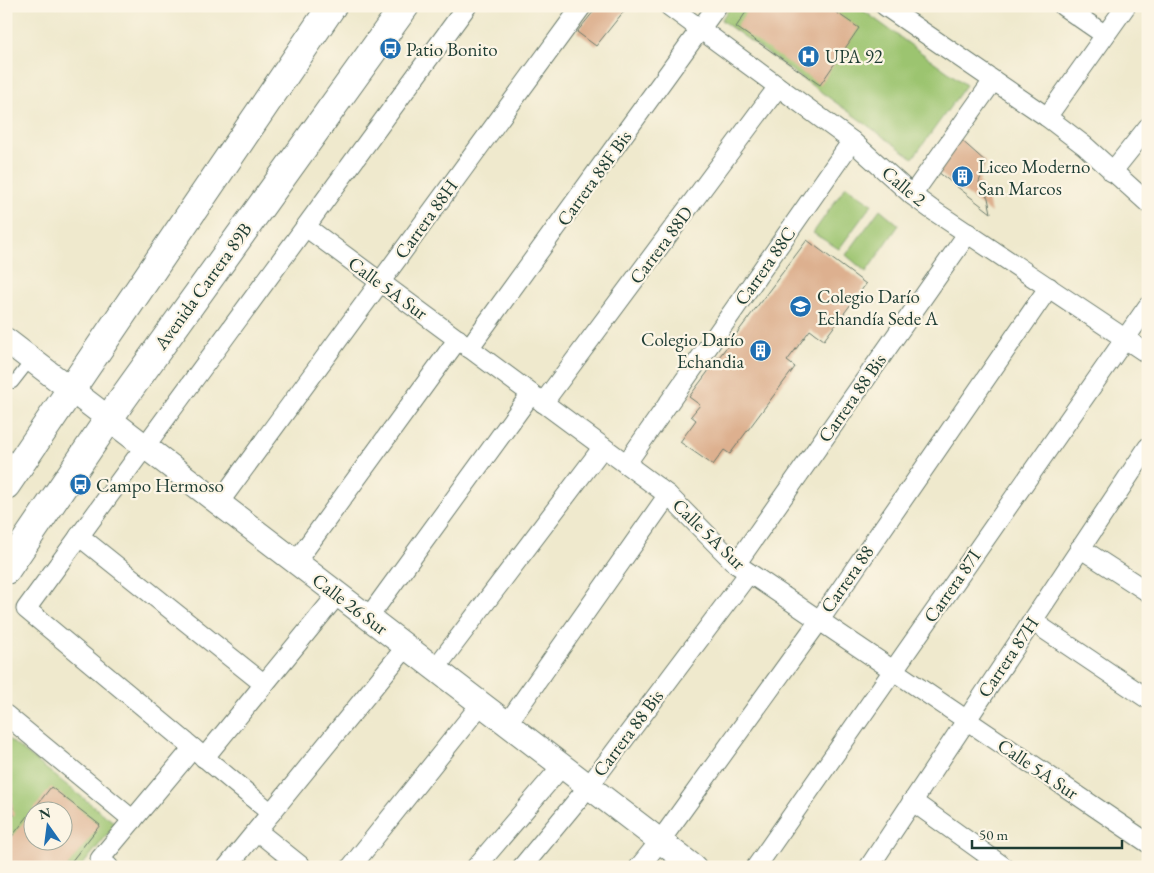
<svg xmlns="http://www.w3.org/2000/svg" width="1154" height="873" font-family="'EB Garamond',serif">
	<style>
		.green { fill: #9cc470; stroke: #5e8052; fill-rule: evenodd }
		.building { fill: #ddb08f }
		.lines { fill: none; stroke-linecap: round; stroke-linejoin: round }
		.service-casing { stroke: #68796a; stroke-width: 12 }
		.minor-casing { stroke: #68796a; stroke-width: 21 }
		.tertiary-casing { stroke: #68796a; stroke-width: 26 }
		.secondary-casing { stroke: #68796a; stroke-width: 30 }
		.service { stroke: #fff; stroke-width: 10 }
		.minor { stroke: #fff; stroke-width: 19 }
		.tertiary { stroke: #fff; stroke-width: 24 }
		.secondary { stroke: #fff; stroke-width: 28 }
		.labels { text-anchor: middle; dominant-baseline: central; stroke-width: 4.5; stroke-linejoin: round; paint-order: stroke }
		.poi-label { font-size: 19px; fill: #1f3d34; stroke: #fcf5e5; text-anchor: start }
		.street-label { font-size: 19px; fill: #1f3d34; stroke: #fcf5e5 }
	</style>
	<rect width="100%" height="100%" fill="#fcf5e5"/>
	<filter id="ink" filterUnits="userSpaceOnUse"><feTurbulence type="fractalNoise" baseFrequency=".02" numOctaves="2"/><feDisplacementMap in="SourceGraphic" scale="10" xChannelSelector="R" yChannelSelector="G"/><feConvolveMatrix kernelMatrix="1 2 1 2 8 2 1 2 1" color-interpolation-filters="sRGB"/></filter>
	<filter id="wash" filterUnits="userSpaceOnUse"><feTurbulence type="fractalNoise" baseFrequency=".0096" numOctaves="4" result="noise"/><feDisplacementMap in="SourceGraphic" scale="20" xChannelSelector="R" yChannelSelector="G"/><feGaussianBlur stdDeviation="1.12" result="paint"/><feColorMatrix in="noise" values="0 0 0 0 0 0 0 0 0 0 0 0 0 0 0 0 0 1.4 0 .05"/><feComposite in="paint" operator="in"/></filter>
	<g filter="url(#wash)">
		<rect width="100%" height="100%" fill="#efe9cd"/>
		<g class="green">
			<polygon points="731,6 857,6 966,85 913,158 721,20"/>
			<polygon points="846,186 872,204 839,249 813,233"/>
			<polygon points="880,209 899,225 866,272 846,255"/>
			<path d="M6,737L116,824L81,867H6ZM32,810H62V840H32Z"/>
		</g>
		<g id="blocks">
			<g class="building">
				<polygon points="598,6 628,6 596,46 577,32"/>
				<polygon points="750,6 827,6 859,28 820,85 736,27"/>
				<polygon points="959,138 986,162 979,182 988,198 991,213 938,172"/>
				<polygon points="807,240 866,284 824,340 810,330 787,361 795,367 730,454 724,450 713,465 680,442 696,420 691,416 700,405 689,397"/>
				<polygon points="51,787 100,825 67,867 6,867 6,844 32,811 32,840 62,840 62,810 33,810"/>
				<polygon points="10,789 14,816 6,817 6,790"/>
			</g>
		</g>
	</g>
	<g filter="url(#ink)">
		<use href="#blocks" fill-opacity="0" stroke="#68796a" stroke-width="1"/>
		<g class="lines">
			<defs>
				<polyline id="service" points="6,378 13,383 31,360"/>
				<g id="minor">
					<polyline points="669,6 852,141 912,195 931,209 1148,354"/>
					<polyline points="885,6 1047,117 1085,146 1148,203"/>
					<polyline points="1063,6 1105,35"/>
					<polyline points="1047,117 1126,6"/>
					<polyline points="1112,172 1148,127"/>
					<polyline points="912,195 993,81"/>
					<polyline points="306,227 668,495 736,564 1148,843"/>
					<polyline points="469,348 717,6"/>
					<polyline points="543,403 778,87"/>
					<polyline points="626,464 852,141"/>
					<polyline points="218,504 582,6"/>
					<polyline points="79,536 264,684"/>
					<polyline points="1080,548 1148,592"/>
					<polyline points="295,563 458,339"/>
					<polyline points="736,564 968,233"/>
					<polyline points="368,618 531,394"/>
					<polyline points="1032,621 1148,699"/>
					<polyline points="435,669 603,447"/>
					<polyline points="6,715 133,820"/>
					<polyline points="507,724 668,495"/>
					<polyline points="204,758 337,595"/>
					<polyline points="912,801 1004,867"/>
					<polyline points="271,813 26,609 467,6"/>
					<polyline points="257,831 302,867"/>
					<polyline points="109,867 100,859 193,748"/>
					<polyline points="227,867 406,647"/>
					<polyline points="351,867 481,704"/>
					<polyline points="476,867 562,766"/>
					<polyline points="522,867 589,786 749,573"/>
					<polyline points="639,867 660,841 819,621 1049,287"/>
					<polyline points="756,867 1148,306"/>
					<polyline points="869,867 1148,447"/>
				</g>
				<polyline id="tertiary" points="6,340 694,867"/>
				<g id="secondary">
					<polyline points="6,485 332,6"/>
					<polyline points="6,570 121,401 405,6"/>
				</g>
			</defs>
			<use href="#service" class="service-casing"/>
			<use href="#minor" class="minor-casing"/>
			<use href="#tertiary" class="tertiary-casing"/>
			<use href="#secondary" class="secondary-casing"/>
			<use href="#service" class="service"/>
			<use href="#minor" class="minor"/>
			<use href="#tertiary" class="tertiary"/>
			<use href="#secondary" class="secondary"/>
		</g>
	</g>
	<defs>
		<symbol id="bus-disc" viewBox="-11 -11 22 22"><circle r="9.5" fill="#1f6fb2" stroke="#fcf5e5"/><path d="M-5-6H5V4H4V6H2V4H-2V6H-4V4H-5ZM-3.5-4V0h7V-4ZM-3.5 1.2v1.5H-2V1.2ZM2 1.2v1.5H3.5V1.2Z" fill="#fff"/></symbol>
		<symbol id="hospital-disc" viewBox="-11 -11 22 22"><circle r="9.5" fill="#1f6fb2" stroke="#fcf5e5"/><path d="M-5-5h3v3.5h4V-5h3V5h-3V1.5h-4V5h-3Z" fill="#fff"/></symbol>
		<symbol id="building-disc" viewBox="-11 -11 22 22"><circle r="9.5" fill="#1f6fb2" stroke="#fcf5e5"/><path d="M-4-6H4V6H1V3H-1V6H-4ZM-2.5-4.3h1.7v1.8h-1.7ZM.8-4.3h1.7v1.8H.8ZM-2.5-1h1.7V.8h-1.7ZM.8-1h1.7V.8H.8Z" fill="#fff"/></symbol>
		<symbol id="school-disc" viewBox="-11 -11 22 22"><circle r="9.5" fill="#1f6fb2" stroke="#fcf5e5"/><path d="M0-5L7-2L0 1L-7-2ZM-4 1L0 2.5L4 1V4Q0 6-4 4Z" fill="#fff"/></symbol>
	</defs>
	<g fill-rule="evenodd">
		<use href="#bus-disc" x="378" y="36" width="25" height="25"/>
		<use href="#hospital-disc" x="796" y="44" width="25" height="25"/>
		<use href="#building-disc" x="950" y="164" width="25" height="25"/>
		<use href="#school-disc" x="788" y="294" width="25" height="25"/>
		<use href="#building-disc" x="748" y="338" width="25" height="25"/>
		<use href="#bus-disc" x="68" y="472" width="25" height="25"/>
	</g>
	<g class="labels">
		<g class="poi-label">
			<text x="406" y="49">Patio Bonito</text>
			<text x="825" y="56">UPA 92</text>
			<text x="978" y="166">Liceo Moderno<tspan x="978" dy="22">San Marcos</tspan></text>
			<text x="817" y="296">Colegio Darío<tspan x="817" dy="22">Echandía Sede A</tspan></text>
			<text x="744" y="339" text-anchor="end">Colegio Darío<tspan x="744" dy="22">Echandia</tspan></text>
			<text x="96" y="485">Campo Hermoso</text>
		</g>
		<g class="street-label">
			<text transform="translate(594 178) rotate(-54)">Carrera 88F Bis</text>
			<text transform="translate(904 186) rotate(40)">Calle 2</text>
			<text transform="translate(426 219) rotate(-54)">Carrera 88H</text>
			<text transform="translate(661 245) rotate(-53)">Carrera 88D</text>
			<text transform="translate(765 266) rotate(-55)">Carrera 88C</text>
			<text transform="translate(203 286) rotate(-54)">Avenida Carrera 89B</text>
			<text transform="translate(388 288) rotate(36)">Calle 5A Sur</text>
			<text transform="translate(852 398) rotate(-55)">Carrera 88 Bis</text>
			<text transform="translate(709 534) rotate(44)">Calle 5A Sur</text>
			<text transform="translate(847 579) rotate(-55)">Carrera 88</text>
			<text transform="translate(952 586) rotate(-55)">Carrera 87I</text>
			<text transform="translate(350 604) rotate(37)">Calle 26 Sur</text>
			<text transform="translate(1008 657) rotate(-56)">Carrera 87H</text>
			<text transform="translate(628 733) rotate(-53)">Carrera 88 Bis</text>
			<text transform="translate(1038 769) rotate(34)">Calle 5A Sur</text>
		</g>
	</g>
	<rect width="1154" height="873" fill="none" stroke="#fcf5e5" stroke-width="25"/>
	<g transform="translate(48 826) rotate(346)"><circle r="24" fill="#fcf5e5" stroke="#a4ab9e"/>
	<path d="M0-4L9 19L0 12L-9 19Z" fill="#1f6fb2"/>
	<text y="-8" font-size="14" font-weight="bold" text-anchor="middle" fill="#1f3d34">N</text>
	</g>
	<path d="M972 840v8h150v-8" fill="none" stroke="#1f3d34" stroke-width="2.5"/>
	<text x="979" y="840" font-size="15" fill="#1f3d34" stroke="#fcf5e5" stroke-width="4" paint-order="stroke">50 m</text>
</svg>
